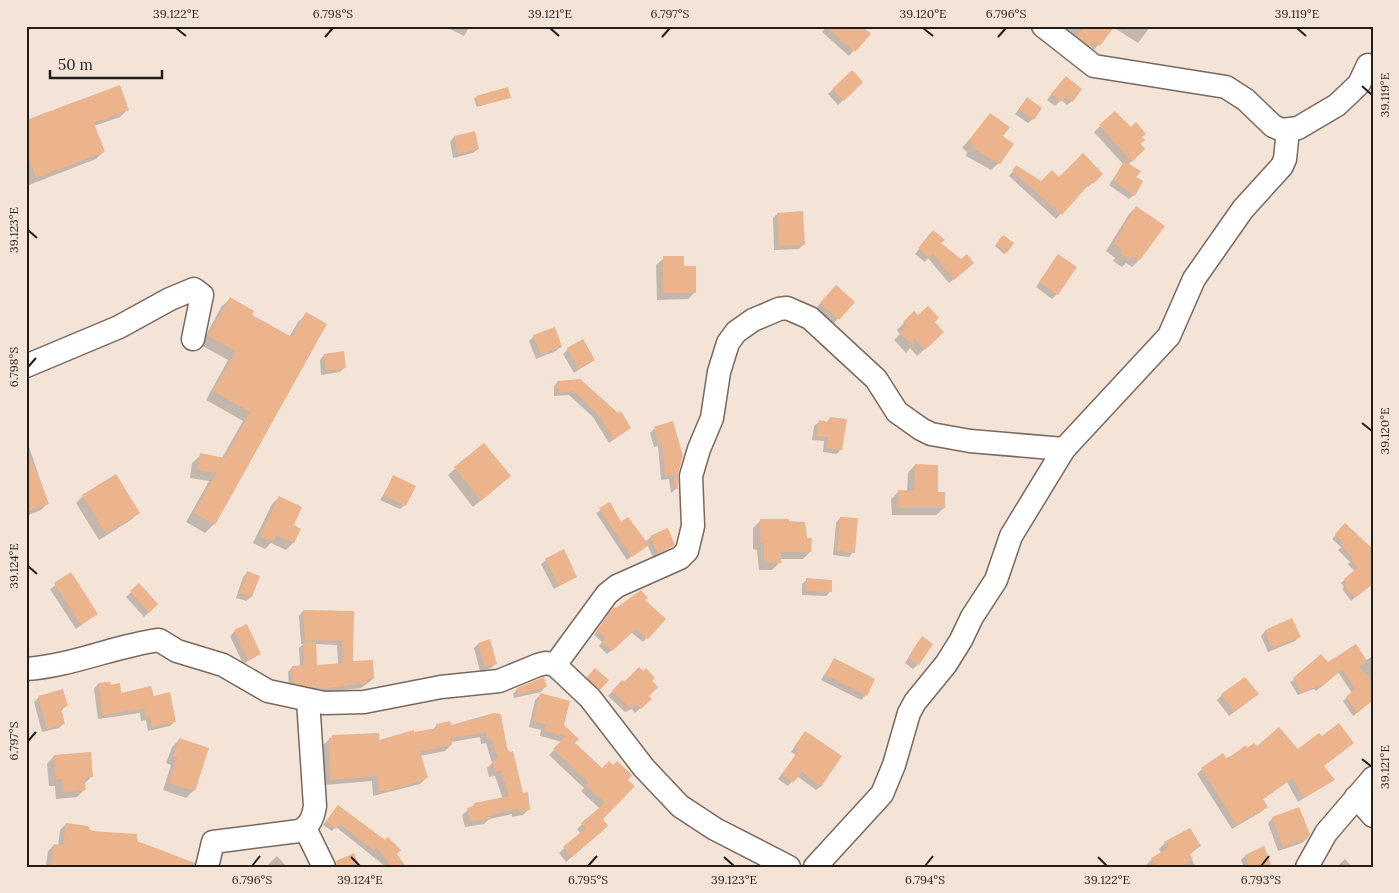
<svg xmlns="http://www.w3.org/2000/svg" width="1399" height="893" font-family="Lora,serif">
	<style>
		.shadow { fill: #0003; fill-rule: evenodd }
		.building { fill: #ebb48c }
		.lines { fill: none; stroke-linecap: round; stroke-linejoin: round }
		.minor-casing { stroke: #77695f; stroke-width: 25 }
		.minor { stroke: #fff; stroke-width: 22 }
		.ticks { fill: none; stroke: #231d19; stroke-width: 2 }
		.neatline { fill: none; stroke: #231d19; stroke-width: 2 }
		.ticks-label { font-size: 12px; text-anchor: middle; fill: #231d19 }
	</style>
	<rect width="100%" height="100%" fill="#f4e4d8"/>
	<g class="shadow">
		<polygon points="444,26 470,26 464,36"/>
		<polygon points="827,26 869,34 849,56 822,32"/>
		<polygon points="1061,26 1151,26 1138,43 1113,27 1094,50 1090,46 1085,50"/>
		<polygon points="852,72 862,82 838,105 828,94"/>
		<polygon points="1061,82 1072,101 1067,105 1061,100 1055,106 1047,100"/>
		<polygon points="476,97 510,97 477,107 474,99"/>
		<polygon points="1027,98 1033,119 1028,123 1015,114"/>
		<polygon points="127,110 120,117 94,126 103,152 96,159 29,185 26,176 26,122"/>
		<polygon points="1115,113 1140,138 1139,144 1143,149 1128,165 1134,177 1134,195 1129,199 1109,185 1123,164 1094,132"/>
		<polygon points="990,115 1002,137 999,163 991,170 966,156 967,152 962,148"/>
		<polygon points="454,137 478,149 473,153 453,158 450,142"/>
		<polygon points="1017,167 1041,183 1101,174 1088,187 1086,185 1056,219 1009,176"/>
		<polygon points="1136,207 1139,260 1132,267 1126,263 1122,267 1113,261 1115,258 1106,251 1129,214"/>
		<polygon points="777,214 804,244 799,249 774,250 773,218"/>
		<polygon points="1003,236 1006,252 1004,254 995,246"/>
		<polygon points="928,237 968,268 949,283 928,258 925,262 915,254"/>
		<polygon points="1058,255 1057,294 1052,299 1036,287"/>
		<polygon points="664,258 683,267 695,292 688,299 657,300 656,265"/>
		<polygon points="832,291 853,302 833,324 816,308"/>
		<polygon points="230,299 250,316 289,337 298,322 306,314 214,524 205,533 186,522 209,481 190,478 192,463 201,455 222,458 243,421 206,400 228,360 201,345 221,307"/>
		<polygon points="934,322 936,339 917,356 910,348 906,353 894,340 900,334 897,330 904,323"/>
		<polygon points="534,336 561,346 556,351 536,359 529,341"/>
		<polygon points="568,349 594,360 574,373 563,354"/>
		<polygon points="324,355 344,368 340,372 321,375 320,360"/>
		<polygon points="558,382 617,414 630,428 609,443 593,417 569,395 554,396 554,386"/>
		<polygon points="830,418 841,449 837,454 823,452 824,441 812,440 814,426 819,422 826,423"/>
		<polygon points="672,423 677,488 671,493 669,479 661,480 658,446 654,447 650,433 654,429"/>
		<polygon points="26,438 48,503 41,510 26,516"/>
		<polygon points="483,444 502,483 473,507 448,475"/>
		<polygon points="915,465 936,493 944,508 936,515 892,515 891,499 898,492 907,492 908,473"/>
		<polygon points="394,477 405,505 400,509 380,500"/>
		<polygon points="83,496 138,513 131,520 99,540 76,503"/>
		<polygon points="279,497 292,526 300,529 293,543 286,550 271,543 265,549 253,543 272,504"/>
		<polygon points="610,504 621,524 645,542 651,537 673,544 653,557 647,544 627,560 596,513"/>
		<polygon points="840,518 853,552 849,557 833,555 836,523"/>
		<polygon points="761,520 806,540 810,552 803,559 779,559 779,563 772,570 759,570 757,550 753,549 753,528"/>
		<polygon points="1345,525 1373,562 1373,585 1369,585 1351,601 1342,589 1344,587 1341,583 1355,571 1348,565 1350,562 1338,550 1341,547 1332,539"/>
		<polygon points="546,560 576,577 554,589 541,564"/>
		<polygon points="247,573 251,597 246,601 236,598 243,577"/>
		<polygon points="71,574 96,614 76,629 50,589"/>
		<polygon points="807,580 830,592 826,596 802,595 802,584"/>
		<polygon points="139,585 157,604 144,617 126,597"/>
		<polygon points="644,601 665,619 643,642 631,632 607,654 599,646 602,642 594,635 610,612"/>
		<path d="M303,611L353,612L351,662L373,679L368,683L361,688L315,693L289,687L288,672L292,667H300L299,648L303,644H301L299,616ZM315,644L337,645L338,665L315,666Z"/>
		<polygon points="1292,620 1299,637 1295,641 1268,652 1261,636 1265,631"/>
		<polygon points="235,631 260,654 243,664 230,636"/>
		<polygon points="918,642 918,664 913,669 905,663"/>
		<polygon points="478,644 496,663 491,668 480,671 474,648"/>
		<polygon points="1373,656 1373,700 1353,716 1343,701 1352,693 1338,672 1316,691 1314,689 1298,695 1290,682 1328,664 1365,661"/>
		<polygon points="834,660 866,695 861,700 821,680"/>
		<polygon points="590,674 599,689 595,693 583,683"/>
		<polygon points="651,681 647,696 650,699 635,713 632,709 625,712 608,696 622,682 624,684"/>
		<polygon points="98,684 120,695 153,697 175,721 170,726 148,731 146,720 141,721 140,713 98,719 94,689"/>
		<polygon points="545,687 541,692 514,698 513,694 517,689"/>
		<polygon points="540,695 574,743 602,769 630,775 601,819 602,831 566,862 559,853 581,834 577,829 600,809 581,791 584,788 549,755 562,742 540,736 541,730 529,727 535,700"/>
		<polygon points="1222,695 1253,698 1229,716 1217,700"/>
		<polygon points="39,697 66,706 61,711 64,723 59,728 42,732 34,702"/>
		<polygon points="479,720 506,749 522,794 527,793 529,809 523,815 512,817 512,814 489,819 484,824 465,827 462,815 475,804 503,799 495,776 489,777 487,768 492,763 486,743 481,744 480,737 451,742 451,745 445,751 420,756 426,778 420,784 373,796 372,781 325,785 323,745 332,737 378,741 432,730 437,725 450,726"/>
		<polygon points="801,738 821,786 816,790 797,776 788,786 778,779 796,755 791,752"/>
		<polygon points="179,740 194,790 186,798 163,790 171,765 166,763 172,747"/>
		<polygon points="1256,748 1298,751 1323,767 1333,780 1298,802 1287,782 1262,800 1266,807 1261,812 1232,829 1197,774 1202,769 1247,749"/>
		<polygon points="54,756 91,777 84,784 84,790 77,797 56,799 55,786 49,786 47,764"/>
		<polygon points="338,806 405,867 386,867 336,827 332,831 323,825"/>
		<polygon points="1273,818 1307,838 1302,843 1278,851 1268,823"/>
		<polygon points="66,824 136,842 192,867 46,867 48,851 54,845 58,846 60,830"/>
		<polygon points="1165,843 1200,846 1189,855 1196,867 1147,867 1146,865 1152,859 1161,853 1159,849"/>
		<polygon points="277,856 285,865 283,867 266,867"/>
		<polygon points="1245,856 1270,864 1267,867 1244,867 1241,860"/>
		<polygon points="1345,859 1352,867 1337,867"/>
	</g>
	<g class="building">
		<polygon points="825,26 862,26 871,34 855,52"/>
		<polygon points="1084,26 1115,26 1100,46 1094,41 1091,47 1077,36"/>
		<polygon points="852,70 863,82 844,101 832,89"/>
		<polygon points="1066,76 1082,89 1073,102 1066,96 1061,102 1051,94"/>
		<polygon points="120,85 129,110 94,123 105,152 36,178 26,151 26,120"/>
		<polygon points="508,87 511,98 478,106 476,96"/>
		<polygon points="1027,97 1042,108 1034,120 1019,109"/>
		<polygon points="1115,111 1131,127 1136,122 1146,134 1142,137 1145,140 1141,144 1145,149 1132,162 1099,125"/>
		<polygon points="990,113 1010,127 1003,136 1014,144 1000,164 972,148 974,145 969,140"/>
		<polygon points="475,131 479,149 458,154 454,136"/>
		<polygon points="1083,153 1103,174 1093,184 1091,182 1062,215 1012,171 1016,165 1041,181 1052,170 1059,177"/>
		<polygon points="1124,161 1141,171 1136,177 1143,181 1135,196 1113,180"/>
		<polygon points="1136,206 1165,226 1140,260 1133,256 1130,260 1120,253 1122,250 1113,244"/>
		<polygon points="803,211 805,245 779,246 777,213"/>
		<polygon points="933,230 945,240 941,243 961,259 967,254 974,263 954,280 933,254 930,258 918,248"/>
		<polygon points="1003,235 1014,243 1007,253 996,244"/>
		<polygon points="1058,254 1077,267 1058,295 1039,282"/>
		<polygon points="663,256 684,256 684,266 696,266 696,293 663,293"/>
		<polygon points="836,285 855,302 839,320 820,303"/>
		<polygon points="230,297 254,311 252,315 292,337 306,312 327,324 215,525 194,513 216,473 198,470 200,453 225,458 250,412 213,391 236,351 208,336"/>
		<polygon points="928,306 939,318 935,322 944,332 925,350 914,338 914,347 900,332 907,326 903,322 914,311 918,315"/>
		<polygon points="555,327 562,347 541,355 533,335"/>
		<polygon points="583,339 595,360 579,369 567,348"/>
		<polygon points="344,351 346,368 326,371 324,354"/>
		<polygon points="580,379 618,413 621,411 631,428 614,439 597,413 573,391 558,393 557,381"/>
		<polygon points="830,417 847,419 842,450 827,448 828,437 816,436 819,420 829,422"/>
		<polygon points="673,421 683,456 678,473 678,489 675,489 674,475 665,476 662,442 659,444 654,427"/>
		<polygon points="484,443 511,476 481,501 454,467"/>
		<polygon points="26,446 49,504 26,512"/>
		<polygon points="915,464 938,465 938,492 945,492 945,508 898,508 898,490 914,491"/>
		<polygon points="116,474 140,513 106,534 82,495"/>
		<polygon points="393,475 416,486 406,506 384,495"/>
		<polygon points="279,496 302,507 294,525 301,529 294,543 277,535 273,542 260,536"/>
		<polygon points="610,502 621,522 628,517 649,545 632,557 599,508"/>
		<polygon points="840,517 858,518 855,553 837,551"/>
		<polygon points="760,519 789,519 789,521 805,522 807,538 812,538 811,552 781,552 781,563 767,563 764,562 764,543 760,542"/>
		<polygon points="1345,523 1373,549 1373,584 1355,598 1344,585 1347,583 1344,579 1358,567 1351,561 1353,557 1341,545 1343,543 1335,534"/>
		<polygon points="668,528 675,545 658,554 650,536"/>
		<polygon points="564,549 577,577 559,586 545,559"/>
		<polygon points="247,571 260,576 252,597 239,593"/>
		<polygon points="71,572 98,614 81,625 54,583"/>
		<polygon points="806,578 832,580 832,592 806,591"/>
		<polygon points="139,583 158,604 149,613 130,591"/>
		<polygon points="641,590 648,598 645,600 666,619 648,639 636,629 612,651 602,641 605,638 597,630 614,607 616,608"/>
		<polygon points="303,610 354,611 353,661 373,660 374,679 367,679 367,683 320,689 293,683 292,666 304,665 303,642 316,641 317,665 343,663 342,641 305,640"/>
		<polygon points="1292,618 1301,637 1272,648 1265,630"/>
		<polygon points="247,624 261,654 248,660 234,630"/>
		<polygon points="922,636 933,644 919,665 908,658"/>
		<polygon points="490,639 497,664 485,667 478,643"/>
		<polygon points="1356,644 1367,661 1359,666 1373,682 1373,700 1357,713 1346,697 1355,689 1343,669 1320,688 1318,686 1302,692 1293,678 1321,654 1328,662"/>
		<polygon points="834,658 875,679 867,696 825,675"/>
		<polygon points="639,667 643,671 646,668 655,678 652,681 658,687 649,696 652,699 641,709 637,705 630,708 612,691 622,680 624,682"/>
		<polygon points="595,668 609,680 600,690 587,677"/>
		<polygon points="544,677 547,687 518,695 517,688"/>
		<polygon points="1245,677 1259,694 1234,712 1221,694"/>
		<polygon points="110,682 111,685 120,683 121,693 151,686 154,696 170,692 176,722 152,727 150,716 146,717 144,709 102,715 98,683"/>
		<polygon points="63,689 68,706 61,708 65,724 47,729 38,696"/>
		<polygon points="540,693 570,701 564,725 579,739 575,743 602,768 609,761 613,765 617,761 632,775 628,780 635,786 603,819 608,826 572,857 563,847 586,828 581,823 605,803 586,785 588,782 553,749 566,736 544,731 546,724 533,721"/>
		<polygon points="494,713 501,714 507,748 510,752 513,751 523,793 528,792 530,810 518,812 517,809 490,815 491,819 470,821 467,808 475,806 474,803 509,796 501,771 495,772 492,761 498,759 492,738 487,739 486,732 451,738 452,745 420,752 428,778 391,790 379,791 377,776 330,780 329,738 332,738 332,735 379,733 379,740 414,730 414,732 437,728 436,724 450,721 451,725"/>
		<polygon points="1339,723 1354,743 1324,766 1335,780 1304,798 1293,778 1263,799 1268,807 1237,825 1201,768 1223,753 1227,759 1246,745 1247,748 1254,743 1257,746 1279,727 1298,749 1319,733 1322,736"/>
		<polygon points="805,731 842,756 821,787 802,772 793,783 782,774 799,750 794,747"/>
		<polygon points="179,738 209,748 195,791 169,783 177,757 173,756"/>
		<polygon points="91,752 93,777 84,778 86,790 63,792 62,779 56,780 54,755"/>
		<polygon points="338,805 385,840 388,837 401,850 397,854 406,867 391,867 377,847 374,851 340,824 336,829 326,821"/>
		<polygon points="1299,807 1310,834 1308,838 1283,847 1272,817"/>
		<polygon points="66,823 88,826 91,831 137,834 137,841 195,863 194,867 51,867 54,844 63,845"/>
		<polygon points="1190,828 1201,846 1189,853 1193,859 1180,867 1157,867 1151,858 1168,848 1164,842"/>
		<polygon points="1264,846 1271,864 1265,867 1250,867 1245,855"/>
		<polygon points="354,853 359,867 337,867 336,861"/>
	</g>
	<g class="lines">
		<defs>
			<g id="minor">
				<polyline points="1043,26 1094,66 1226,87 1246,100 1273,126 1282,130 1298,128 1337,105 1359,84 1368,65"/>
				<polyline points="26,366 119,327 170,299 194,289 202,295 193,339"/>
				<polyline points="555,665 607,594 617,586 680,558 687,551 693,526 691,476 699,449 712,418 719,372 728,343 736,332 753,320 779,309 787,308 810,318 876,379 897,412 921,429 931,434 970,441 1064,449"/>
				<path d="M26,669C72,666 114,646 159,640L177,651L223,665L268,691L324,703L364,702L441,687L499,681L538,665L546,663L555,665L590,698L644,768L680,806L715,829L789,867"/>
				<polyline points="1356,797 1373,816"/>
				<polyline points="305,828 324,867"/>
				<path d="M207,867L213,842L299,831C310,826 313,818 315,806L308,700"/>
				<polyline points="815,867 882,794 894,765 909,713 915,702 946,664 961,640 972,617 996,580 1011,536 1064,449 1169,336 1194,279 1243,209 1282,166 1285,159 1288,130"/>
				<polyline points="1307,867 1326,833 1373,778"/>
			</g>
		</defs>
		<use href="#minor" class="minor-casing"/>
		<use href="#minor" class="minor"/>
	</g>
	<path class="ticks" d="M176,28L186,36M550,28L559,36M923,28L933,36M1297,28L1306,36M325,37L333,28M662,37L670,28M998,37L1006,28M1362,86L1372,95M28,230L37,238M28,367L36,358M1362,423L1372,431M28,566L37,574M28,741L36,732M1362,759L1372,767M351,857L360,866M724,857L734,866M1098,857L1107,866M252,866L260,856M588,866L597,856M925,866L933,856M1261,866L1269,856"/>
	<rect width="1399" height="893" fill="none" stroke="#f4e4d8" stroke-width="55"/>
	<path d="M50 70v8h112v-8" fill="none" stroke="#231d19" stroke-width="2.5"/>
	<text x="58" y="70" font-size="15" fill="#231d19" stroke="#f4e4d8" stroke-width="4" paint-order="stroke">50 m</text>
	<rect x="28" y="28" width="1344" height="838" class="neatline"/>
	<g class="ticks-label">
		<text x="176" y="18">39.122°E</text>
		<text x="333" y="18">6.798°S</text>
		<text x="550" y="18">39.121°E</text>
		<text x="670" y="18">6.797°S</text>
		<text x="923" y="18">39.120°E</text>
		<text x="1006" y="18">6.796°S</text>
		<text x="1297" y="18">39.119°E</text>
		<text transform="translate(1385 95) rotate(-90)" y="4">39.119°E</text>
		<text transform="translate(14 230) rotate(-90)" y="4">39.123°E</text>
		<text transform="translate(14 367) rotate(-90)" y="4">6.798°S</text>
		<text transform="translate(1385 431) rotate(-90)" y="4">39.120°E</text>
		<text transform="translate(14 566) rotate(-90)" y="4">39.124°E</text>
		<text transform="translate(14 741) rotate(-90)" y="4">6.797°S</text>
		<text transform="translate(1385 767) rotate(-90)" y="4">39.121°E</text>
		<text x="252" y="884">6.796°S</text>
		<text x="360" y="884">39.124°E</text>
		<text x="588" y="884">6.795°S</text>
		<text x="734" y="884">39.123°E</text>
		<text x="925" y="884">6.794°S</text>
		<text x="1107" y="884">39.122°E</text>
		<text x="1261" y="884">6.793°S</text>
	</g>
</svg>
